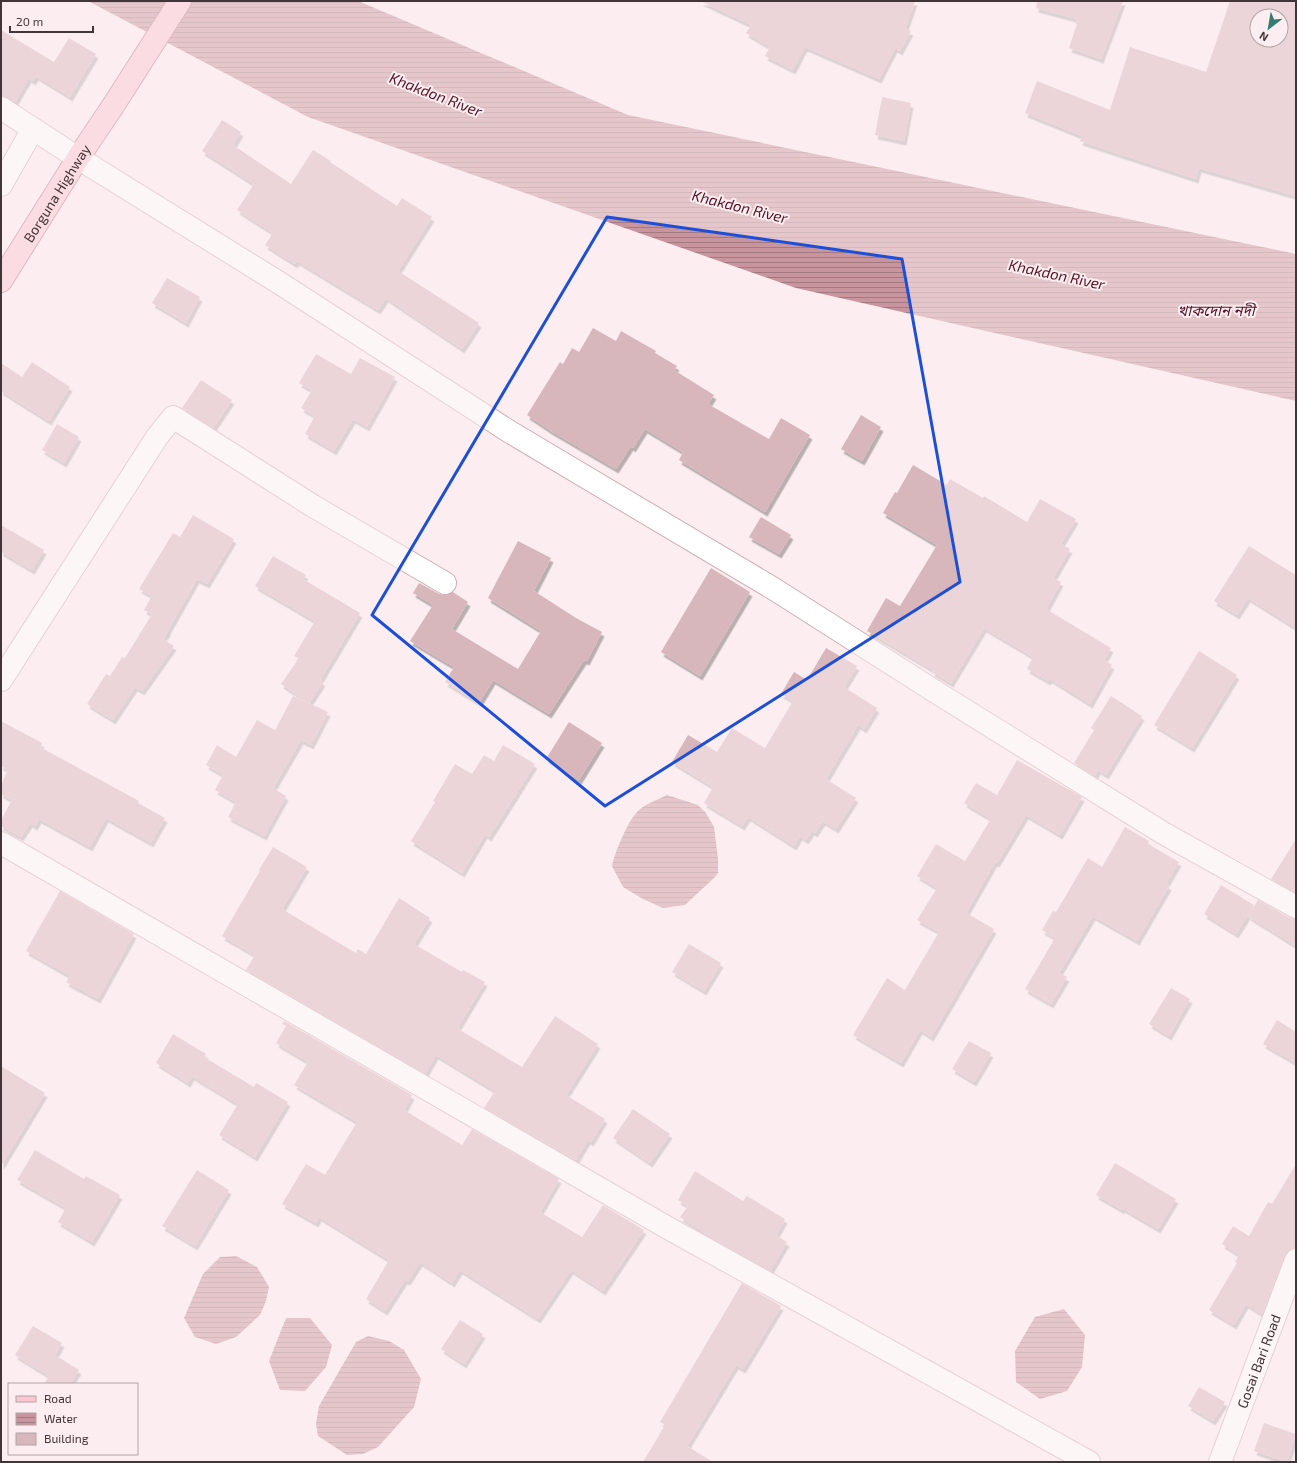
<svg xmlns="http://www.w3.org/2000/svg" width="1297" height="1463" font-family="'Exo 2','Noto Sans Bengali',sans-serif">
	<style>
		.water { fill: url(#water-rules) }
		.building { fill: #d7b6bc; fill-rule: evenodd; filter: url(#shadow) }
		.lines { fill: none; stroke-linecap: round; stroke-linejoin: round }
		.minor-casing { stroke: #ceadb3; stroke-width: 24 }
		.major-casing { stroke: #b67b88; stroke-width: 24 }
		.minor { stroke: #fff; stroke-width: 22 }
		.major { stroke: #f9c6d1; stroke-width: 22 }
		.marked { fill: none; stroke: #1d4ed8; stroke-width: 3; stroke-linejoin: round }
		.labels { text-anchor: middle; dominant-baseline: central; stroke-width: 4; stroke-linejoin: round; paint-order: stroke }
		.street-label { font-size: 14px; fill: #423537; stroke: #fceef0 }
		.water-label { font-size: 15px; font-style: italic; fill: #521327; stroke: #fceef0 }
	</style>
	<defs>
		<pattern id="water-rules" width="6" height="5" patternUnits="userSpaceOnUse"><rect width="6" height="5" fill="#c8949e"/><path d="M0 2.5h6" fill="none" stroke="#a47a82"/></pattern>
		<filter id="shadow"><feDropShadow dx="2.5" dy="4.5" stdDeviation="0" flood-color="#0004"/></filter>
	</defs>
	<rect width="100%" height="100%" fill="#fceef0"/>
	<g class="water">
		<polygon points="88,1 358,1 628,115 1296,254 1296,401 796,288 308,117"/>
		<path d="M667,795L698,805L706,813L714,827L718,859V873L715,877L685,905L663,908L643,899L623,887L612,866C615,852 627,823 637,812C644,804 657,800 667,795Z"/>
		<polygon points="236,1256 257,1267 269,1287 266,1301 260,1315 236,1337 216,1344 195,1337 184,1318 203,1274 220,1257"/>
		<polygon points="1064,1309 1085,1335 1082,1367 1067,1391 1040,1399 1016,1382 1015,1351 1035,1317"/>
		<polygon points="286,1318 310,1318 332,1345 326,1367 305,1391 280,1390 269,1361"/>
		<polygon points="368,1336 389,1341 404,1350 421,1379 414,1407 378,1447 363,1454 347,1455 318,1436 316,1424 319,1406 356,1342"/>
	</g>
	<g class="building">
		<polygon points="700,1 915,1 905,29 911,31 900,51 895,48 879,79 805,47 793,70 765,56 770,47 746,33 751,25"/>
		<polygon points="1037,1 1123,1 1101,59 1069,48 1077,24 1076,24 1077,19 1036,8"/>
		<path d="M1230,1H1296V196L1199,168L1196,179L1080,141L1082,136L1025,113L1037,81L1110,110L1130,47L1206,72ZM1257,16H1281V40H1257Z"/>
		<polygon points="1,30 54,62 69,38 96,54 70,97 36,76 33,81 29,78 15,102 7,97 1,96"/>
		<polygon points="882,97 911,103 904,141 875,135"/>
		<polygon points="222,120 241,132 233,145 291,184 313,150 331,161 330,162 397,206 402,198 432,217 398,271 479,323 462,349 386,298 378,310 297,261 295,264 265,245 273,233 237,210 254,184 202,151"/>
		<polygon points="167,278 200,297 186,323 152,303"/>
		<polygon points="593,328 616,341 621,331 656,351 655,353 677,366 674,370 714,395 708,404 769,439 781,418 810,435 765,512 679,460 683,452 645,429 633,448 631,446 616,469 551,431 527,415 560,362 563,364 572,348 579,352"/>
		<polygon points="316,354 351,374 360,358 395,377 367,427 353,419 334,451 305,434 315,416 301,408 312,390 299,383"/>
		<polygon points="32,362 70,387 49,421 1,391 1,363 22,377"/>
		<polygon points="201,380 232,400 213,428 182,408"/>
		<polygon points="861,415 881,427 862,461 841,449"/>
		<polygon points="57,424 79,437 64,463 42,450"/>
		<polygon points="913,465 947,485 950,479 983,498 984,496 1027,522 1040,499 1076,519 1061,544 1070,549 1053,578 1061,582 1046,609 1111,648 1104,660 1112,665 1090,704 1050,679 1048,681 1027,669 1033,657 984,628 951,683 932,672 933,670 867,631 886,598 900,606 937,545 883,513 895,492 897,493"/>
		<polygon points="193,515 234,539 207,584 197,579 168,630 169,630 163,639 174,646 142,691 135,687 113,720 87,704 106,674 110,676 122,657 125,658 152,614 144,610 152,596 139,589 173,533 180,537"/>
		<polygon points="761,517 791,535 779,554 749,537"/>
		<polygon points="1,525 44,550 32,570 1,552"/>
		<polygon points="518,541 551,558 534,591 576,618 602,632 587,661 584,660 549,714 493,680 479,703 445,682 454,667 410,641 433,605 413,593 419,583 439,594 445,595 453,592 468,602 452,629 518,669 541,631 488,598"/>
		<polygon points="1249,546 1296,575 1296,628 1248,598 1237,615 1214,601"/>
		<polygon points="273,556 306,575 303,579 360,613 320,680 323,682 309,703 281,684 299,658 294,656 315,621 255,586"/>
		<polygon points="711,568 750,592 700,676 661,652"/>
		<polygon points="826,648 857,666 844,687 877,708 864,729 858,725 826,779 856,798 836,829 823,821 815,833 812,831 806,840 800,836 794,846 748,817 742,826 704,803 713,787 672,762 688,735 717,752 732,728 765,748 793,701 781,694 794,672 807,680"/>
		<polygon points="1199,651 1237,675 1192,748 1154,725"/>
		<polygon points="293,696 328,712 311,745 301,740 273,788 286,796 264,836 228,817 236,802 215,790 223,775 206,765 217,745 236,757 257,720 275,730"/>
		<polygon points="1111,696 1142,716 1106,775 1098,770 1095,776 1074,763 1094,730 1091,728"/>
		<polygon points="1,721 42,743 40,747 139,801 138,803 165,818 151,843 106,818 90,847 39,819 35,826 30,823 21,837 1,826 1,820 12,800 1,794 1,785 8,770 1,766"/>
		<polygon points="569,722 602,743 579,780 546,759"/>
		<polygon points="503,745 535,764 489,837 485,834 462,873 411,841 435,802 433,801 455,764 472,774 484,755 494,761"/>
		<polygon points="1017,760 1082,797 1060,835 1026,815 997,863 995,862 966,913 994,929 931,1037 920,1030 901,1063 853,1035 887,978 905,990 939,932 917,920 937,888 917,876 936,844 965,861 991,819 964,803 976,783 997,795"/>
		<polygon points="1125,827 1149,841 1148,844 1179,862 1166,884 1169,886 1137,941 1093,916 1059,973 1067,977 1051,1004 1025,989 1055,938 1042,930 1053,911 1056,912 1088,858 1102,867"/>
		<polygon points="1296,839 1296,893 1271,879"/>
		<polygon points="273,847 307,867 282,909 356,953 358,949 366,954 399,898 430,918 414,944 462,972 463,970 485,982 458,1027 460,1030 522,1067 555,1016 598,1044 566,1095 605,1119 591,1142 588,1140 576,1160 484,1108 495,1091 436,1055 425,1074 246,970 255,955 222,936 260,871 259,870"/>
		<polygon points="1221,885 1254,905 1236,934 1204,914"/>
		<polygon points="60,891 134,934 98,999 66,982 70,976 26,951"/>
		<polygon points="1258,900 1290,918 1296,919 1296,946 1248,916"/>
		<polygon points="689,944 721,963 704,991 672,972"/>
		<polygon points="1171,988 1190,999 1169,1036 1149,1024"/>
		<polygon points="1277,1020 1296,1032 1296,1063 1263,1044"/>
		<polygon points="284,1021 412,1095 404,1110 462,1145 472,1129 559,1179 540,1212 582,1237 603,1205 644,1230 603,1291 571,1270 538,1319 460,1270 452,1283 420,1262 408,1281 405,1280 385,1311 366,1299 389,1260 319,1217 316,1223 282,1204 306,1164 325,1175 357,1122 294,1085 308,1062 276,1043 286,1026 282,1024"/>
		<polygon points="173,1034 206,1054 204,1057 254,1087 256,1083 288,1102 255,1157 219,1135 238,1104 192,1076 188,1083 156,1063"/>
		<polygon points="969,1041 991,1053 974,1082 952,1069"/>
		<polygon points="1,1066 45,1093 1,1166"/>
		<polygon points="633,1109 670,1134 650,1163 613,1138"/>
		<polygon points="35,1150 84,1179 86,1176 120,1195 92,1242 58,1222 66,1208 17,1180"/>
		<polygon points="1115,1163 1176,1199 1158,1229 1122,1208 1122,1210 1096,1195"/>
		<polygon points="1296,1164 1296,1248 1288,1250 1284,1256 1262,1314 1246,1304 1234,1325 1209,1310 1237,1263 1235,1262 1239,1255 1222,1244 1233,1226 1249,1236 1268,1202 1272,1204"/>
		<polygon points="197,1170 229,1190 195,1246 162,1226"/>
		<polygon points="695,1171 743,1201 747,1196 785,1219 776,1235 787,1242 770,1271 704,1234 705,1233 680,1217 688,1206 678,1200"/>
		<polygon points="742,1283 781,1306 743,1369 736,1365 687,1446 713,1462 643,1462 665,1425 660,1422"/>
		<polygon points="460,1320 483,1334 464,1364 441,1349"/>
		<polygon points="33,1326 62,1343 55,1355 79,1370 70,1384 44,1384 49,1376 15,1355"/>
		<polygon points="1199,1387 1225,1402 1213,1421 1188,1406"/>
		<polygon points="1264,1423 1296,1434 1287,1462 1254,1451"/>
	</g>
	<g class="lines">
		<defs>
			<g id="minor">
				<polyline points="1,108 78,158 278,282 510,432 774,589 939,694 1163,833 1296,907"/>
				<polyline points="1,185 33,129"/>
				<polyline points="1,680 157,437 173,417 313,506 445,583"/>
				<polyline points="1,843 668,1228 1089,1462"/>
				<path id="s1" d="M1220,1462L1296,1260"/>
			</g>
			<g id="major">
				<path id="s2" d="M1,281L78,158L113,106L180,1"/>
			</g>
		</defs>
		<use href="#minor" class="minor-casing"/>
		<use href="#major" class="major-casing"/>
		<use href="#minor" class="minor"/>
		<use href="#major" class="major"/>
	</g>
	<path d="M0 0H1297V1463H0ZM607,217L902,259L960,582L605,806L372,615Z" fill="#fceef0" fill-opacity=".55" fill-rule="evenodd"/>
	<path class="marked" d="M607,217L902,259L960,582L605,806L372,615Z"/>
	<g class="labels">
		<g class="street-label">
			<text stroke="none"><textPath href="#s2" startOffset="104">Borguna Highway</textPath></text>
			<text stroke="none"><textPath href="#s1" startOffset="108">Gosai Bari Road</textPath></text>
		</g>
		<g class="water-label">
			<text transform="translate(436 94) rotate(21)">Khakdon River</text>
			<text transform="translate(740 206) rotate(14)">Khakdon River</text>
			<text transform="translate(1057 274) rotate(12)">Khakdon River</text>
			<text x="1216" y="310">খাকদোন নদী</text>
		</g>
	</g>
	<rect width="1297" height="1463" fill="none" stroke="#423537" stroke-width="4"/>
	<rect x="8" y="1383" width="130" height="72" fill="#fceef0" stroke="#b2a4a6"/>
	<rect x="16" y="1396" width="20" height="6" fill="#f9c6d1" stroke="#b2a4a6"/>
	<text x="44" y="1403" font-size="12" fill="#423537">Road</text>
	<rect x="16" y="1413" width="20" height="12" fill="url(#water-rules)" stroke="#b2a4a6"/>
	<text x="44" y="1423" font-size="12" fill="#423537">Water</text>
	<rect x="16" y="1433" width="20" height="12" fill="#d7b6bc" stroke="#b2a4a6"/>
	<text x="44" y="1443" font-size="12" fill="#423537">Building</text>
	<g transform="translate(1269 28) rotate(211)"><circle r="19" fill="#fceef0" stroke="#b2a4a6"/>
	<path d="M0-3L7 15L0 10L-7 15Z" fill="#357c74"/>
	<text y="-6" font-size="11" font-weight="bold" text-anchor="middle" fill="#423537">N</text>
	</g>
	<path d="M10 26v6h83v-6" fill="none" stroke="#423537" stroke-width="2"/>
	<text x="16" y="26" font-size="12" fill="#423537" stroke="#fceef0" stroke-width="3" paint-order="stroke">20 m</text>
</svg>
